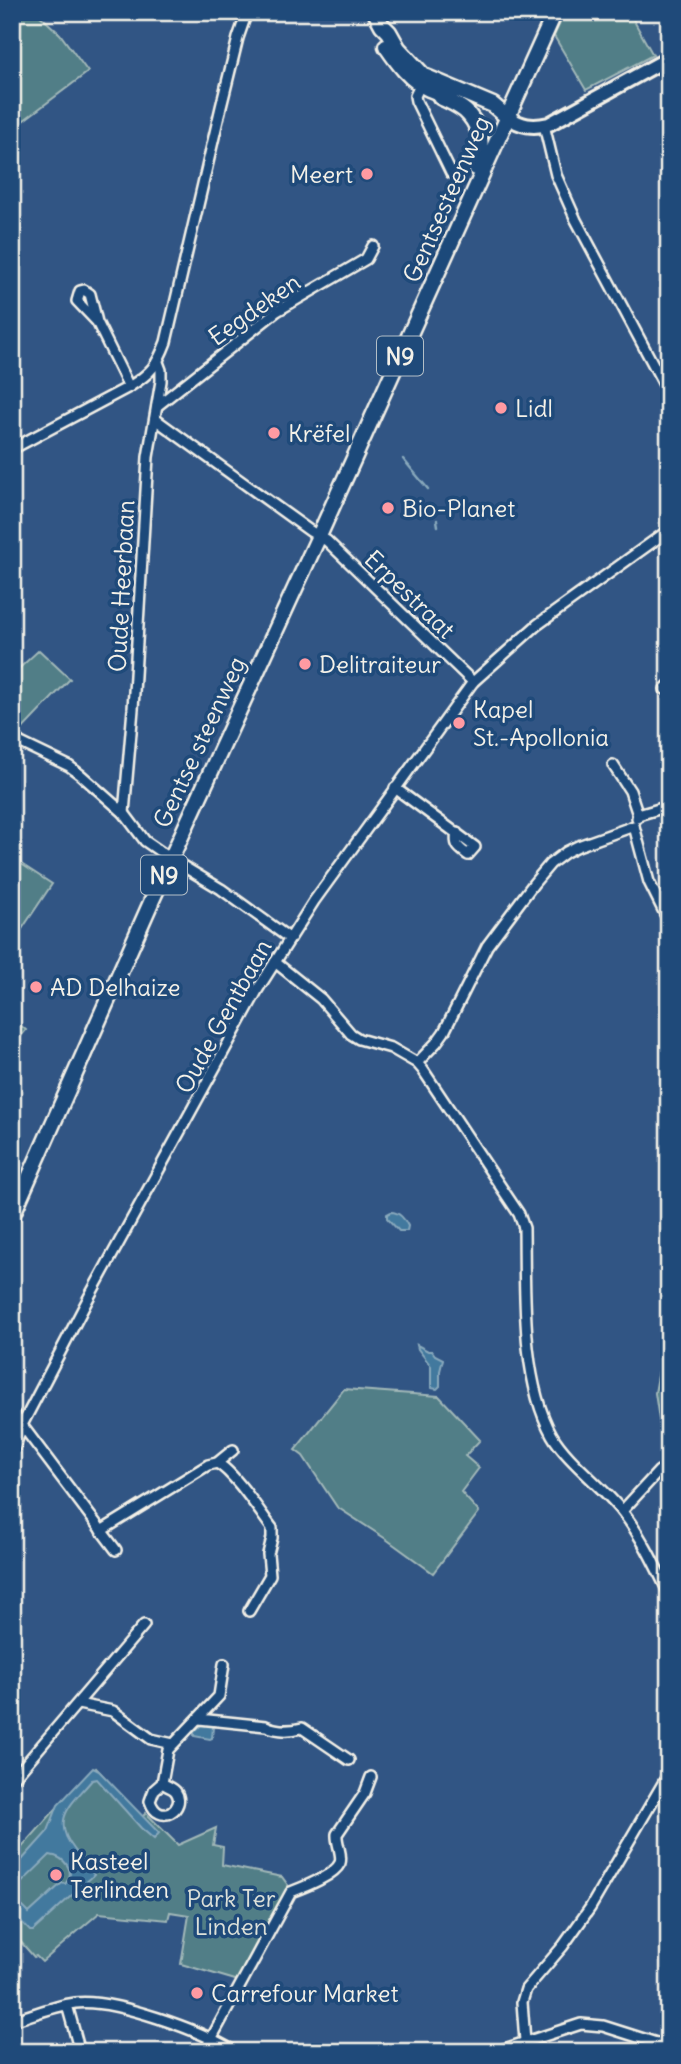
<svg xmlns="http://www.w3.org/2000/svg" width="681" height="2064" font-family="Delius,sans-serif">
	<style>
		.green { fill: #517e87; stroke: #a2b8b8; stroke-width: 2 }
		.water { fill: #42799e; stroke: #89a9bc; stroke-width: 2 }
		.lines { fill: none; stroke-linecap: round; stroke-linejoin: round }
		.stream { stroke: #89a9bc; stroke-width: 2.5 }
		.minor-casing { stroke: #f4f1e8; stroke-width: 14 }
		.secondary-casing { stroke: #f4f1e8; stroke-width: 18 }
		.primary-casing { stroke: #f4f1e8; stroke-width: 19 }
		.minor { stroke: #1f4a7a; stroke-width: 9 }
		.secondary { stroke: #1f4a7a; stroke-width: 12 }
		.primary { stroke: #1f4a7a; stroke-width: 14 }
		.poi-dot { fill: #ff9aa2; stroke: #1f4a7a; stroke-width: 2.5 }
		.labels { text-anchor: middle; dominant-baseline: central; stroke-width: 7; stroke-linejoin: round; paint-order: stroke }
		.shield { fill: #1f4a7a; stroke: #b4bfc7; stroke-width: 2 }
		.shield-label { font-size: 23px; font-weight: bold; fill: #f4f1e8 }
		.poi-label { font-size: 24px; fill: #f4f1e8; stroke: #1f4a7a; text-anchor: start }
		.street-label { font-size: 24px; fill: #f4f1e8; stroke: #1f4a7a }
		.park-label { font-size: 24px; fill: #dce0d9; stroke: #1f4a7a }
	</style>
	<rect width="100%" height="100%" fill="#315584"/>
	<filter id="ink" filterUnits="userSpaceOnUse"><feTurbulence type="fractalNoise" baseFrequency=".0143" numOctaves="2"/><feDisplacementMap in="SourceGraphic" scale="14" xChannelSelector="R" yChannelSelector="G"/><feConvolveMatrix kernelMatrix="1 2 1 2 8 2 1 2 1" color-interpolation-filters="sRGB"/></filter>
	<g filter="url(#ink)">
		<g class="green">
			<polygon points="12,12 36,12 60,34 88,72 12,129"/>
			<polygon points="565,12 629,12 653,55 586,90 554,36"/>
			<polygon points="39,650 70,679 17,735 12,731 12,675"/>
			<polygon points="12,858 52,884 12,944"/>
			<polygon points="12,1018 26,1030 12,1047"/>
			<polygon points="669,1367 669,1474 663,1471 665,1459 655,1393 659,1370"/>
			<polygon points="344,1389 439,1396 480,1440 465,1456 479,1468 461,1492 479,1512 433,1573 386,1539 337,1507 303,1456 295,1450"/>
			<path d="M96,1768L137,1812L142,1817L146,1813L178,1845L216,1828L213,1845L223,1847L222,1865L282,1877L293,1892L242,1982L181,1964L189,1915L170,1912L168,1920L99,1913L42,1962L36,1956L34,1957L12,1932V1858C41,1828 65,1795 96,1768Z"/>
		</g>
		<g class="water">
			<path d="M391,1212C399,1212 405,1219 408,1226L407,1231H399L387,1218V1214Z"/>
			<polygon points="417,1345 428,1351 432,1351 435,1355 443,1359 440,1371 440,1386 437,1389 431,1388 431,1366 418,1349"/>
			<polygon points="202,1724 220,1726 213,1727 212,1738 210,1739 194,1736 194,1732"/>
			<path d="M93,1768L99,1771L159,1833L154,1839L141,1828L97,1779L92,1780C72,1804 50,1819 74,1849C81,1858 90,1866 94,1875L33,1931H30L15,1915V1910L18,1907H23L29,1913L62,1883L65,1884C77,1871 64,1857 50,1855L12,1892V1871L48,1831L58,1805Z"/>
		</g>
		<g class="lines">
			<g class="stream">
				<polyline points="403,459 428,489"/>
				<polyline points="437,520 438,526"/>
			</g>
			<defs>
				<g id="minor">
					<polyline points="422,81 415,96 416,101 451,173"/>
					<polyline points="544,125 556,175 576,220 669,394"/>
					<polyline points="97,322 90,294 84,290 80,291 77,301 97,322 129,387"/>
					<polyline points="157,406 277,311 366,259 373,246"/>
					<polyline points="155,419 310,531 327,541 473,682"/>
					<path d="M12,449L129,387C151,373 157,366 166,342L221,107L238,38L247,12"/>
					<polyline points="665,689 669,685"/>
					<polyline points="12,736 21,743 69,766 81,775 124,813 145,841 171,859 221,889 289,938"/>
					<polyline points="613,765 630,791 638,815"/>
					<path d="M395,788L475,847L468,855C459,848 454,846 457,833"/>
					<polyline points="124,813 133,709 148,457 161,381 161,370 158,362"/>
					<polyline points="637,818 638,815 669,806"/>
					<polyline points="634,826 649,882 669,922"/>
					<path d="M275,962L321,999L351,1034L359,1039L391,1048L417,1063L423,1070L519,1214L524,1228C525,1290 521,1380 552,1435C567,1461 602,1486 621,1510C641,1535 655,1565 669,1594"/>
					<polyline points="417,1063 436,1043 444,1032 487,946 534,883 550,864 566,852 578,846 634,826"/>
					<polyline points="12,1412 116,1550"/>
					<polyline points="12,1456 22,1425 88,1299 258,989 314,901 473,682 537,625 669,530"/>
					<path d="M217,1463C234,1472 260,1512 272,1528V1538L268,1554L270,1575L249,1611"/>
					<polyline points="622,1511 659,1471 663,1471 669,1474"/>
					<polyline points="101,1531 208,1465 217,1463 233,1450"/>
					<polyline points="78,1704 113,1711 151,1739 173,1744"/>
					<path d="M199,1719L266,1726C277,1731 290,1731 302,1728L349,1760"/>
					<polyline points="12,1780 144,1625"/>
					<path d="M162,1783L154,1790L150,1801C159,1828 187,1808 176,1792C174,1788 166,1786 162,1783L168,1750L219,1696L224,1664"/>
					<polyline points="67,2005 80,2052"/>
					<path d="M12,2021C32,2015 54,2006 75,2003C113,1998 203,2031 235,2052"/>
					<polyline points="525,2041 522,2002 526,1989 563,1946 590,1908 669,1773"/>
					<path d="M204,2052L291,1892C304,1887 334,1876 340,1863C343,1855 336,1843 337,1834L365,1793L371,1777"/>
					<polyline points="495,2052 581,2024 603,2026 669,2047"/>
				</g>
				<path id="secondary" d="M507,117C522,126 532,128 549,124L669,58"/>
				<g id="primary">
					<polyline points="375,12 382,25 389,32 398,48 424,76 493,105 507,117"/>
					<path d="M386,46C397,62 410,81 429,89C436,92 443,94 450,97"/>
					<path d="M440,97C450,102 463,107 469,115C482,130 484,151 476,168"/>
					<polyline points="12,1216 152,900 319,536 555,12"/>
				</g>
			</defs>
			<use href="#minor" class="minor-casing"/>
			<use href="#secondary" class="secondary-casing"/>
			<use href="#primary" class="primary-casing"/>
			<use href="#minor" class="minor"/>
			<use href="#secondary" class="secondary"/>
			<use href="#primary" class="primary"/>
		</g>
	</g>
	<g class="poi-dot">
		<circle cx="367" cy="174" r="7"/>
		<circle cx="501" cy="408" r="7"/>
		<circle cx="274" cy="433" r="7"/>
		<circle cx="388" cy="508" r="7"/>
		<circle cx="305" cy="664" r="7"/>
		<circle cx="459" cy="723" r="7"/>
		<circle cx="36" cy="987" r="7"/>
		<circle cx="56" cy="1875" r="7"/>
		<circle cx="197" cy="1993" r="7"/>
	</g>
	<g class="labels">
		<g class="shield">
			<rect x="377" y="336.5" width="46" height="39" rx="5"/>
			<rect x="141" y="855.5" width="46" height="39" rx="5"/>
		</g>
		<g class="shield-label">
			<text x="400" y="356">N9</text>
			<text x="164" y="875">N9</text>
		</g>
		<g class="poi-label">
			<text x="353" y="174" text-anchor="end">Meert</text>
			<text x="515" y="408">Lidl</text>
			<text x="288" y="433">Krëfel</text>
			<text x="402" y="508">Bio-Planet</text>
			<text x="319" y="664">Delitraiteur</text>
			<text x="473" y="709">Kapel<tspan x="473" dy="28">St.-Apollonia</tspan></text>
			<text x="50" y="987">AD Delhaize</text>
			<text x="70" y="1861">Kasteel<tspan x="70" dy="28">Terlinden</tspan></text>
			<text x="211" y="1993">Carrefour Market</text>
		</g>
		<g class="street-label">
			<text transform="translate(446 199) rotate(-66)">Gentsesteenweg</text>
			<text transform="translate(254 309) rotate(-35)">Eegdeken</text>
			<text transform="translate(121 586) rotate(-87)">Oude Heerbaan</text>
			<text transform="translate(410 594) rotate(44)">Erpestraat</text>
			<text transform="translate(199 742) rotate(-65)">Gentse steenweg</text>
			<text transform="translate(223 1016) rotate(-61)">Oude Gentbaan</text>
		</g>
		<g class="park-label">
			<text x="231" y="1898">Park Ter<tspan x="231" dy="28">Linden</tspan></text>
		</g>
	</g>
	<rect width="681" height="2064" fill="none" stroke="#1f4a7a" stroke-width="42"/>
	<rect x="21" y="21" width="639" height="2022" fill="none" stroke="#f4f1e8" stroke-width="2.5" filter="url(#ink)"/>
</svg>
